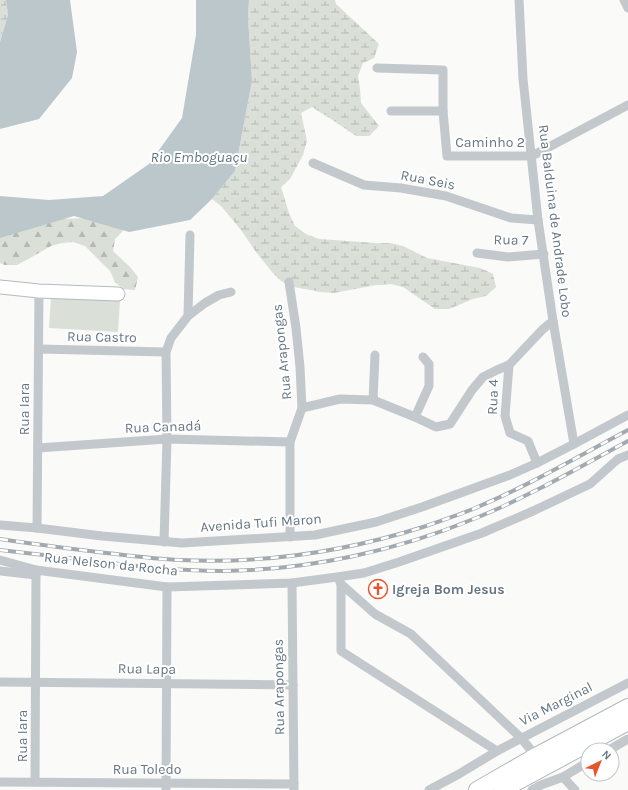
<svg xmlns="http://www.w3.org/2000/svg" width="628" height="790" font-family="Karla,sans-serif">
	<style>
		.forest { fill: url(#forest-firs) }
		.wetland { fill: url(#wetland-marsh) }
		.pitch { fill: #dadfd7 }
		.water { fill: #bbc7cb }
		.lines { fill: none; stroke-linecap: round; stroke-linejoin: round }
		.secondary-casing { stroke: #b3babf; stroke-width: 15 }
		.highway-casing { stroke: #b4b9bd; stroke-width: 18 }
		.street { stroke: #c3c8cc; stroke-width: 9 }
		.secondary { stroke: #fff; stroke-width: 13 }
		.highway { stroke: #fff; stroke-width: 16 }
		.rail-casing { stroke: #a2aab0; stroke-width: 4 }
		.rail { stroke: #fff; stroke-width: 2.5; stroke-dasharray: 8; stroke-linecap: butt }
		.labels { text-anchor: middle; dominant-baseline: central; stroke-width: 4; stroke-linejoin: round; paint-order: stroke }
		.street-label { font-size: 14px; fill: #657683; stroke: #fff }
		.poi-label { font-size: 14px; font-weight: bold; fill: #657683; stroke: #fff; text-anchor: start }
		.water-label { font-size: 15px; font-style: italic; fill: #60757c; stroke: #fff }
	</style>
	<defs>
		<pattern id="forest-firs" width="22" height="20" patternUnits="userSpaceOnUse"><rect width="22" height="20" fill="#dadfd7"/><path d="M5 1l3.5 6h-7zM16 11l3.5 6h-7z" fill="#b4b9b4"/></pattern>
		<pattern id="wetland-marsh" width="20" height="14" patternUnits="userSpaceOnUse"><rect width="20" height="14" fill="#dadfd7"/><path d="M1 5h8M5 5V1M11 12h8M15 12V8" fill="none" stroke="#b4b9b4"/></pattern>
	</defs>
	<rect width="100%" height="100%" fill="#fafaf8"/>
	<polygon class="forest" points="94,218 117,219 123,231 115,239 113,251 131,268 138,277 135,290 123,289 115,282 110,271 85,246 73,242 62,243 51,246 30,258 17,265 5,265 0,263 0,235 56,219"/>
	<g class="wetland">
		<polygon points="0,0 6,0 8,15 0,42"/>
		<polygon points="249,0 335,0 336,4 379,44 374,58 363,63 358,76 360,89 361,103 379,126 369,136 356,136 334,121 312,107 301,113 307,141 303,155 290,179 281,187 289,213 295,226 306,234 319,239 375,243 390,243 403,246 427,258 480,268 493,274 496,287 486,296 473,299 449,309 435,309 403,287 391,284 376,285 334,293 321,292 294,287 281,281 272,272 256,252 241,230 222,207 212,199 235,171 252,81 248,17"/>
	</g>
	<polygon class="pitch" points="51,297 120,300 118,332 49,328"/>
	<g class="water">
		<polygon points="6,0 70,0 77,52 72,78 39,119 0,129 0,42 8,15"/>
		<polygon points="196,0 249,0 248,17 252,81 235,171 212,199 190,220 129,232 74,216 0,238 0,196 49,200 103,196 149,164 182,118 196,35"/>
	</g>
	<g class="lines">
		<defs>
			<polyline id="secondary" points="0,287 39,291 118,294"/>
			<g id="highway">
				<polyline points="477,790 536,756 628,707"/>
				<polyline points="502,790 628,722"/>
			</g>
		</defs>
		<use href="#secondary" class="secondary-casing"/>
		<use href="#highway" class="highway-casing"/>
		<g class="street">
			<polyline points="519,0 523,79 538,220 553,321 574,444"/>
			<polyline points="624,0 628,8"/>
			<polyline points="377,68 443,70 443,111 447,156 532,156 628,105"/>
			<polyline points="391,111 443,111"/>
			<polyline points="313,163 364,185 401,188 446,196 511,218 538,220"/>
			<polyline points="477,253 508,257 544,254"/>
			<polyline points="289,282 296,328 300,367 302,408 290,442 290,537"/>
			<polyline points="188,316 190,235"/>
			<polyline points="39,349 166,352"/>
			<polyline points="509,365 505,416 510,433 528,441 537,463"/>
			<polyline points="373,400 375,355"/>
			<polyline points="302,408 340,399 373,400 415,417 436,427 450,424 472,390 483,377 497,370 509,365 543,329 553,321"/>
			<polyline points="415,417 429,386 429,364 423,357"/>
			<polyline points="38,448 167,439 290,442"/>
			<polyline points="0,525 37,528 102,536 182,543 315,535 376,522 422,507 510,475 537,463 574,444 628,415"/>
			<polyline points="37,528 39,291"/>
			<polyline points="164,542 167,439 166,352 171,338 188,316 205,303 219,295 231,292"/>
			<polyline points="0,560 36,570 167,587 292,583 337,577 364,573 399,562 482,533 533,511 590,484 618,459 628,455"/>
			<polyline points="0,571 36,575"/>
			<polyline points="339,580 341,584 341,651 497,751"/>
			<polyline points="292,583 294,790"/>
			<polyline points="341,584 375,614 411,634 521,738 536,756"/>
			<polyline points="0,682 293,685"/>
			<polyline points="609,750 628,739"/>
			<polyline points="563,777 575,790"/>
			<polyline points="0,782 294,784"/>
			<polyline points="35,782 36,570"/>
			<polyline points="166,790 167,587"/>
			<polyline points="429,790 459,774 497,751 628,683"/>
			<polyline points="532,790 541,785 563,777 588,762"/>
		</g>
		<use href="#secondary" class="secondary"/>
		<use href="#highway" class="highway"/>
		<defs>
			<g id="rail">
				<path d="M0,539C33,544 65,548 98,552C125,555 152,559 180,560C263,564 344,552 423,527C440,521 456,516 473,509C526,487 577,457 628,430"/>
				<path d="M0,550C26,553 52,556 78,559C126,565 174,571 223,571C308,570 397,551 476,518C528,497 578,468 628,441"/>
			</g>
		</defs>
		<use href="#rail" class="rail-casing"/>
		<use href="#rail" class="rail"/>
	</g>
	<defs>
		<symbol id="church-ring" viewBox="-11 -11 22 22"><circle r="9.5" fill="#fff" stroke="#e4572e" stroke-width="1.5"/><path d="M-1.2-6h2.4v3.5h3.3v2.4h-3.3V6h-2.4V-.1h-3.3v-2.4h3.3Z" fill="#e4572e"/></symbol>
	</defs>
	<g fill-rule="evenodd">
		<use href="#church-ring" x="367" y="578" width="22" height="22"/>
	</g>
	<g class="labels">
		<g class="street-label">
			<text x="490" y="142">Caminho 2</text>
			<text transform="translate(428 180) rotate(11)">Rua Seis</text>
			<text transform="translate(555 221) rotate(83)">Rua Balduina de Andrade Lobo</text>
			<text transform="translate(511 240) rotate(1)">Rua 7</text>
			<text transform="translate(102 337) rotate(1)">Rua Castro</text>
			<text transform="translate(282 352) rotate(-96)">Rua Arapongas</text>
			<text transform="translate(493 397) rotate(-88)">Rua 4</text>
			<text transform="translate(24 409) rotate(-90)">Rua Iara</text>
			<text transform="translate(163 427) rotate(-2)">Rua Canadá</text>
			<text transform="translate(261 523) rotate(-4)">Avenida Tufi Maron</text>
			<text transform="translate(111 564) rotate(6)">Rua Nelson da Rocha</text>
			<text transform="translate(147 669) rotate(1)">Rua Lapa</text>
			<text transform="translate(279 687) rotate(-91)">Rua Arapongas</text>
			<text transform="translate(556 704) rotate(-27)">Via Marginal</text>
			<text transform="translate(22 736) rotate(-90)">Rua Iara</text>
			<text x="147" y="769">Rua Toledo</text>
		</g>
		<g class="poi-label">
			<text x="392" y="589">Igreja Bom Jesus</text>
		</g>
		<g class="water-label">
			<text x="199" y="157">Rio Emboguaçu</text>
		</g>
	</g>
	<g transform="translate(600 762) rotate(43)"><circle r="19" fill="#ffffff" stroke="#c1c8cd"/>
	<path d="M0-3L7 15L0 10L-7 15Z" fill="#e4572e"/>
	<text y="-6" font-size="11" font-weight="bold" text-anchor="middle" fill="#657683">N</text>
	</g>
</svg>
